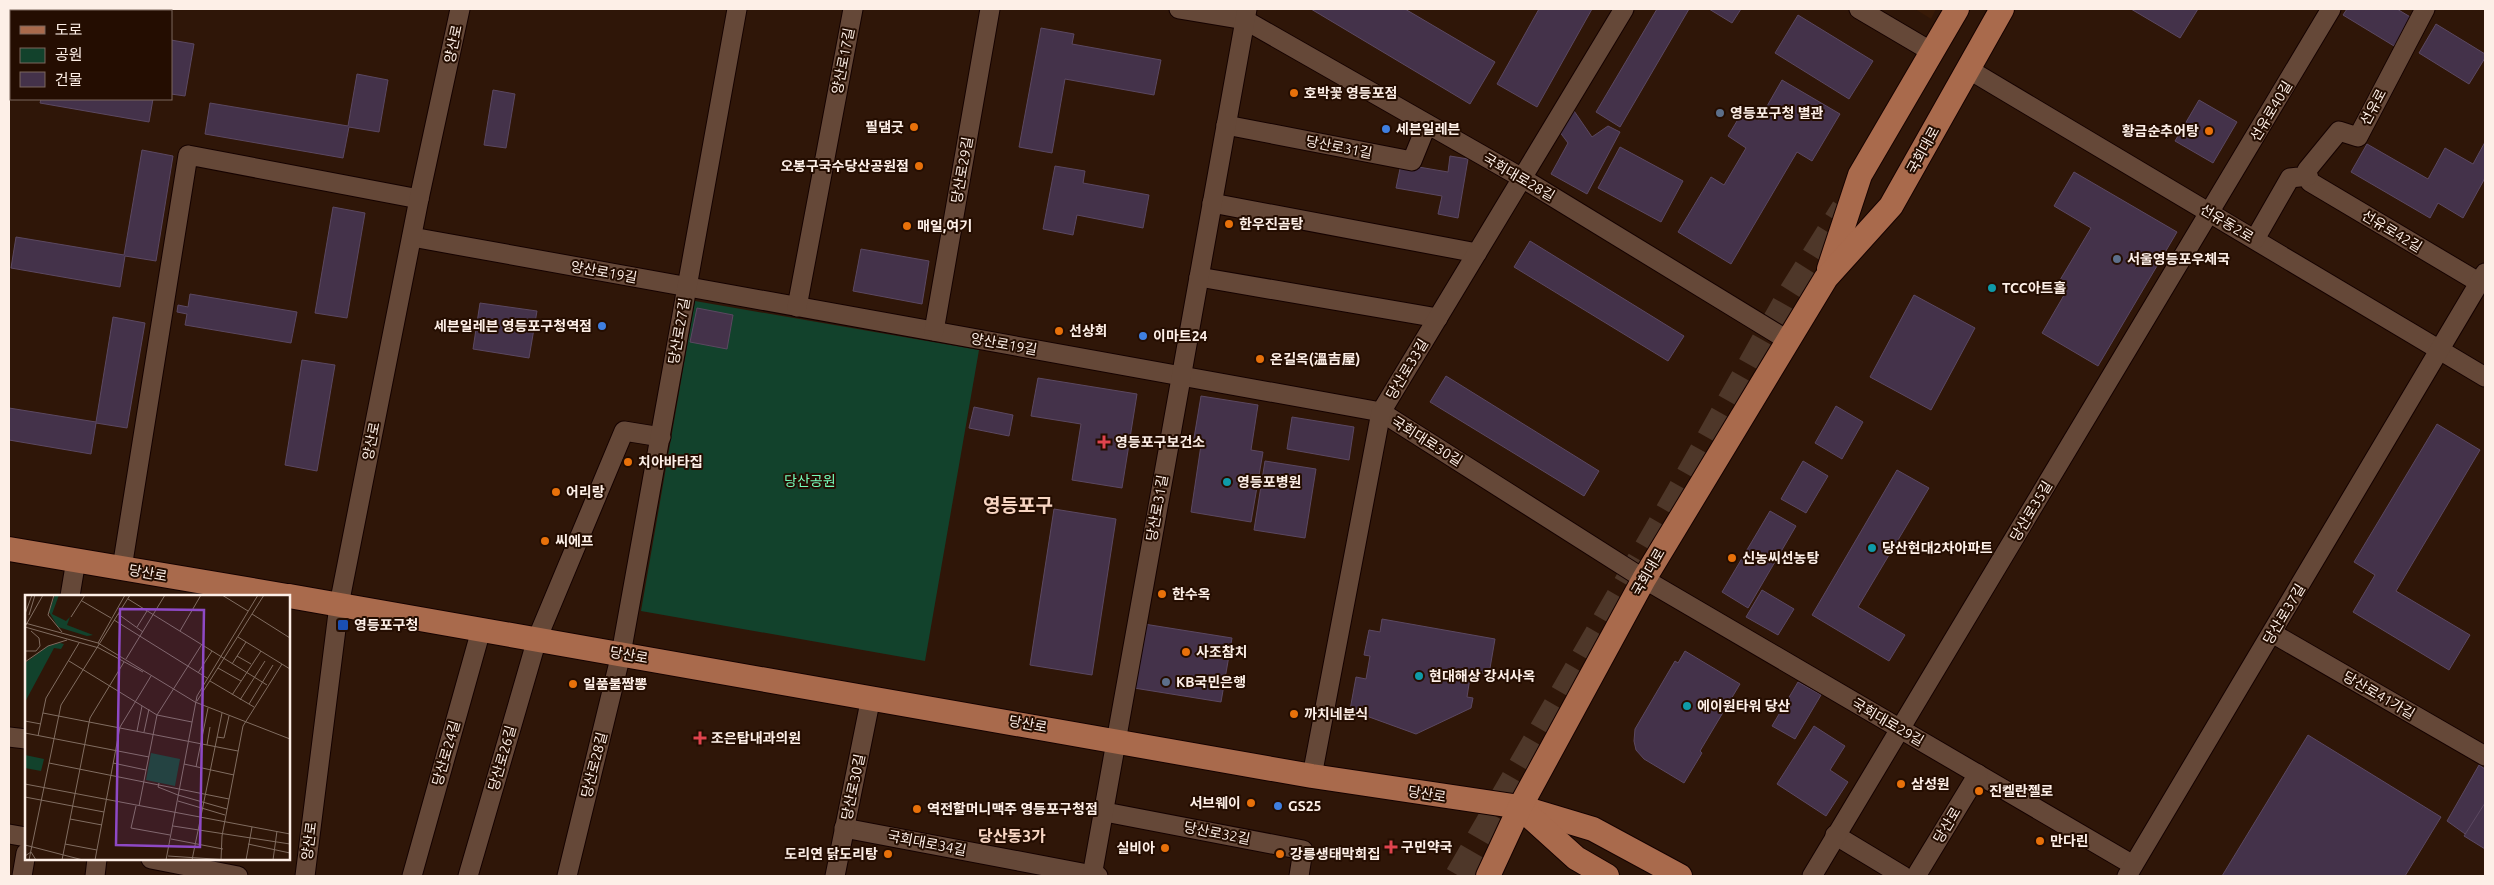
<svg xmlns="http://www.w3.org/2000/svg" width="2494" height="885" font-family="Ubuntu,'Noto Sans KR',sans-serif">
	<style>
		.built { fill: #381a07 }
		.green { fill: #12422c }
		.building { fill: #44324a; stroke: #5b4861 }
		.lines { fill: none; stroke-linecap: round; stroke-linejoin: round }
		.highway-tunnel { stroke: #4e3729; stroke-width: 28; stroke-dasharray: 28 14; stroke-linecap: butt }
		.minor-casing { stroke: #150200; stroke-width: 21 }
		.major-casing { stroke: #150200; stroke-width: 26 }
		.minor { stroke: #654838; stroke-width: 19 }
		.major { stroke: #a96a4c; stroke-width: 24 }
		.food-dot { fill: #e8710a; stroke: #240d01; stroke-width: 2 }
		.service-dot { fill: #5c6f8a; stroke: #240d01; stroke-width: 2 }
		.shop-dot { fill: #3f7fe0; stroke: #240d01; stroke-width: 2 }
		.culture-dot { fill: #0f9aa8; stroke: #240d01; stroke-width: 2 }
		.health-dot { fill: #e0444e; stroke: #240d01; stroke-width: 2 }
		.transit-dot { fill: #1a4fb4; stroke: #240d01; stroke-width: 2 }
		.labels { text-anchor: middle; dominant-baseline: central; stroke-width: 4; stroke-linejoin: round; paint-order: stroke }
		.street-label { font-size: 14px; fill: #fdefe7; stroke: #240d01 }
		.poi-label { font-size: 14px; font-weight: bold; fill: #fdefe7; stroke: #240d01; text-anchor: start }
		.park-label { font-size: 14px; fill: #75febb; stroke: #240d01 }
		.quarter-label { font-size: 16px; font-weight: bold; fill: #f7d5c2; stroke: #240d01 }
		.district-label { font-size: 19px; font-weight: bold; fill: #f7d5c2; stroke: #240d01 }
		.inset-road { fill: none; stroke: #816d61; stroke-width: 1 }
		.view { fill: #8e49c5; fill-opacity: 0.15; stroke: #8e49c5; stroke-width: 2.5 }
		.inset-edge { fill: none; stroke: #fdefe7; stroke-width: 2.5 }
	</style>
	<rect width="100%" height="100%" fill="#2f1608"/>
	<polygon class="built" points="1915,9 1936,9 1931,19"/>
	<polygon class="green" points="695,301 979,350 925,661 641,611"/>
	<g class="building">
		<polygon points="1311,9 1405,9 1495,62 1470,104"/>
		<polygon points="1539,9 1592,9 1537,107 1497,84"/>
		<polygon points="1657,9 1689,9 1620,127 1596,112"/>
		<polygon points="1709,9 1741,9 1732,23"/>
		<polygon points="2131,9 2198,9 2180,38"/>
		<polygon points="2347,9 2397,9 2412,18 2394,46 2343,15"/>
		<polygon points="1798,15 1873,61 1849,99 1775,53"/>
		<polygon points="2436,24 2485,54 2485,58 2469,84 2419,53"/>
		<polygon points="1041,28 1074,34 1072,44 1161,60 1154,95 1065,79 1052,153 1019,147"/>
		<polygon points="171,40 194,44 185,96 171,94"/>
		<polygon points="357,74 388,80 379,132 349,127 343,158 205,134 210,103 348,126"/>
		<polygon points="1782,80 1840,114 1812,161 1797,152 1731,264 1678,232 1711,177 1724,185 1746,148 1728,136 1743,111 1759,120"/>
		<polygon points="493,90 515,94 506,148 484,145"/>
		<polygon points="41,99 153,99 149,122 40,103"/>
		<polygon points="2199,100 2237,122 2213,163 2175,141"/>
		<polygon points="1572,108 1592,137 1608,126 1620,132 1587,194 1551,174 1568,143 1559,131"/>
		<polygon points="2485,142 2485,178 2463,218 2438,203 2430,218 2351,172 2367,144 2428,179 2445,148 2473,164"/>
		<polygon points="1620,147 1683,181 1661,222 1598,188"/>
		<polygon points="142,150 173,156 156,261 125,256 120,287 11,268 16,237 124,255"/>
		<polygon points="1450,156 1468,159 1458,218 1438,214 1442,196 1396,188 1401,164 1448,172"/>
		<polygon points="1055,166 1085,171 1083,183 1149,195 1143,228 1077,215 1073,235 1043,229"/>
		<polygon points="2074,172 2177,232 2098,366 2042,333 2067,290 2057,285 2091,228 2054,206"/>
		<polygon points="333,207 365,213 347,318 315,313"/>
		<polygon points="1530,241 1684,336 1668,361 1514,267"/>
		<polygon points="861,249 929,261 922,304 853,291"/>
		<polygon points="190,294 297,312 291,343 185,325 187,314 177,312 178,305 188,307"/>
		<polygon points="1914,295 1975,328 1931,410 1870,377"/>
		<polygon points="480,303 537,311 529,358 473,349"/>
		<polygon points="697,308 733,315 727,349 690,342"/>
		<polygon points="113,317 145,323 127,428 96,423 91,454 9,440 9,408 96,422"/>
		<polygon points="302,360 335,365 317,471 285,465"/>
		<polygon points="1446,376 1599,471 1584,496 1430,402"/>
		<polygon points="1038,378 1137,394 1122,488 1072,480 1081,424 1031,416"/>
		<polygon points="1201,396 1258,405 1251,450 1263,452 1251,522 1191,512 1201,445 1193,444"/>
		<polygon points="1836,406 1863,422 1842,459 1815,443"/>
		<polygon points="974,407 1013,415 1009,436 969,428"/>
		<polygon points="1292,417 1354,427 1349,460 1287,449"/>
		<polygon points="2437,424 2480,450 2396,591 2470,635 2449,670 2353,612 2375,575 2354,562"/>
		<polygon points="1265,461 1316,469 1305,538 1254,530"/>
		<polygon points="1803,461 1828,476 1806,513 1781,499"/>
		<polygon points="1897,470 1929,488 1858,607 1905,635 1889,661 1812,615"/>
		<polygon points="1054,509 1116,519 1092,675 1030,665"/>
		<polygon points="1770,511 1796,526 1748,608 1722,592"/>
		<polygon points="1762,590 1794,609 1778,635 1746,617"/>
		<polygon points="1382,619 1495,639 1489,674 1471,671 1467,697 1473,698 1471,708 1416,734 1350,710 1356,677 1366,679 1370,656 1364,655 1369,630 1380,632"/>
		<polygon points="1144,624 1232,638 1221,702 1134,688"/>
		<polygon points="1685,651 1740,684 1700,751 1702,753 1684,783 1644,759 1636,750 1634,741 1635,729 1675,661 1678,663"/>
		<polygon points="1798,682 1821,695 1795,739 1772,726"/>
		<polygon points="1814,726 1845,746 1830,770 1848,782 1826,816 1777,784"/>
		<polygon points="2308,735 2441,817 2405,876 2222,876"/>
		<polygon points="2479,765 2485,769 2485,804 2468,836 2447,821"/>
		<polygon points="2485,803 2485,849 2464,836"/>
	</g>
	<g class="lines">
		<polyline class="highway-tunnel" points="1459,876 1681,491 1790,297 1845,209"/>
		<defs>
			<g id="minor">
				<polyline points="1179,9 1245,20 1522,178 1789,341"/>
				<polyline points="1859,9 1932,52"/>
				<polyline points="1968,69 2485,377"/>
				<polyline points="1226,125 1412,161 1427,124"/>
				<polyline points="2308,176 2310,182 2480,283"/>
				<polyline points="1212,203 1477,253"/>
				<polyline points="412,237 1381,412 1644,579 2133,865"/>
				<polyline points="2255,239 2290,178 2308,176 2307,170 2339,131 2358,137 2425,9"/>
				<polyline points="1199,277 1438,318"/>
				<polyline points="797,307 853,9"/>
				<polyline points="934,331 990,9"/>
				<polyline points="122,568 188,155 419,199"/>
				<polyline points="70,596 76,560"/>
				<polyline points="2272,633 2485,756"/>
				<polyline points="9,737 26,739"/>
				<polyline points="1312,776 1381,412 1624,9"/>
				<polyline points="1105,812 1303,850 1299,876"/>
				<polyline points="844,828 1098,876"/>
				<polyline points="9,834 26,837"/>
				<polyline points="1835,835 1903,876"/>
				<polyline points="151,859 238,876"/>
				<polyline points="22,876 26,853"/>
				<polyline points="95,876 97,859"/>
				<polyline points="305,876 339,605 419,199 460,9"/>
				<polyline points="412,876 481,630"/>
				<polyline points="468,876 537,639 624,431 661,437"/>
				<polyline points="567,876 621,654 737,9"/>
				<polyline points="835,876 871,697"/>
				<polyline points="1092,876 1247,9"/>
				<polyline points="1812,876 2331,9"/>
				<polyline points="1916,876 1978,774"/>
				<polyline points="2127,876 2485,273"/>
			</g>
			<g id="major">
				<polyline points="1829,269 1860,175 1957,9"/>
				<polyline points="9,549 287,596"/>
				<polyline points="289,596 1312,776 1520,807 1593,829 1680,876"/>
				<polyline points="1525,812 1576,858 1607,876"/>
				<polyline points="1488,876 1520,807 1644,579 1826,278 1891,206 2002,9"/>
			</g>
		</defs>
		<use href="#minor" class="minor-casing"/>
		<use href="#major" class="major-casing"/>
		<use href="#minor" class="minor"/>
		<use href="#major" class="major"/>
	</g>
	<g class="food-dot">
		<circle cx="1294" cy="93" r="5"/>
		<circle cx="914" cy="127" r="5"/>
		<circle cx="2209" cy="131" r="5"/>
		<circle cx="919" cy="166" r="5"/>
		<circle cx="1229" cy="224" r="5"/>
		<circle cx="907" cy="226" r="5"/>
		<circle cx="1059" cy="331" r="5"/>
		<circle cx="1260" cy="359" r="5"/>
		<circle cx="628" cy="462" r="5"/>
		<circle cx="556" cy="492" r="5"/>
		<circle cx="545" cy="541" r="5"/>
		<circle cx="1732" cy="558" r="5"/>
		<circle cx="1162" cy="594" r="5"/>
		<circle cx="1186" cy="652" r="5"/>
		<circle cx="573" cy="684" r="5"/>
		<circle cx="1294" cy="714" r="5"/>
		<circle cx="1901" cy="784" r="5"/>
		<circle cx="1979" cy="791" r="5"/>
		<circle cx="1251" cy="803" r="5"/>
		<circle cx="917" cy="809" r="5"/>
		<circle cx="2040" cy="841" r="5"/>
		<circle cx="1165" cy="848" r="5"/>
		<circle cx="888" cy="854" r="5"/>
		<circle cx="1280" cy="854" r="5"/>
	</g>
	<g class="service-dot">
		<circle cx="1720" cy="113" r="5"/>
		<circle cx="2117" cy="259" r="5"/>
		<circle cx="1166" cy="682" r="5"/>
	</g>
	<g class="shop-dot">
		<circle cx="1386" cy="129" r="5"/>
		<circle cx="602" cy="326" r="5"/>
		<circle cx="1143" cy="336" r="5"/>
		<circle cx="1278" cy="806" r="5"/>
	</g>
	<g class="culture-dot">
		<circle cx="1992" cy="288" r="5"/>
		<circle cx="1227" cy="482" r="5"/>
		<circle cx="1872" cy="548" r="5"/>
		<circle cx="1419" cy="676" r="5"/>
		<circle cx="1687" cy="706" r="5"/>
	</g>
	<g class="health-dot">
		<path d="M1101.5 434.5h5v5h5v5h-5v5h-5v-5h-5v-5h5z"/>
		<path d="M697.5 730.5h5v5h5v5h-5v5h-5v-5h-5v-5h5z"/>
		<path d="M1388.5 839.5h5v5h5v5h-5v5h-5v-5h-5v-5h5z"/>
	</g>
	<rect class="transit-dot" x="337" y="619" width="12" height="12" rx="2.5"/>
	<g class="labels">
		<g class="street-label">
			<text transform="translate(453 44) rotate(-78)">양산로</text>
			<text transform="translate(843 61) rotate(-79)">양산로17길</text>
			<text transform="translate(2373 107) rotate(-62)">선유로</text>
			<text transform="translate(2271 111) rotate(-59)">선유로40길</text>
			<text transform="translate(1339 147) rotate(11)">당산로31길</text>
			<text transform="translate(1923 150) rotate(-61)">국회대로</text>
			<text transform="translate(962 170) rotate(-80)">당산로29길</text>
			<text transform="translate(1519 177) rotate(30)">국회대로28길</text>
			<text transform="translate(2227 223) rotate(31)">선유동2로</text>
			<text transform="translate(2392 231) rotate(31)">선유로42길</text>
			<text transform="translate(604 272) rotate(10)">양산로19길</text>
			<text transform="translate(679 331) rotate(-80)">당산로27길</text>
			<text transform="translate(1004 344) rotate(10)">양산로19길</text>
			<text transform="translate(1407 369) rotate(-59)">당산로33길</text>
			<text transform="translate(371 441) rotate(-79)">양산로</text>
			<text transform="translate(1427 441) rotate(32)">국회대로30길</text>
			<text transform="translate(1157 508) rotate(-80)">당산로31길</text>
			<text transform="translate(2031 511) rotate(-59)">당산로35길</text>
			<text transform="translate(1648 572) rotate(-60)">국회대로</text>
			<text transform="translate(148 573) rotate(10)">당산로</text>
			<text transform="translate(2284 614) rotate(-59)">당산로37길</text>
			<text transform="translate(629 655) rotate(10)">당산로</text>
			<text transform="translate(2379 695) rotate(30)">당산로41가길</text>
			<text transform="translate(1888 722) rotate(30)">국회대로29길</text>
			<text transform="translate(1028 724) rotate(10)">당산로</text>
			<text transform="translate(446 753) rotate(-74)">당산로24길</text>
			<text transform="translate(502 758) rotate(-74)">당산로26길</text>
			<text transform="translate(594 765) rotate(-76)">당산로28길</text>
			<text transform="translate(853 787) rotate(-78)">당산로30길</text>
			<text transform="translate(1427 794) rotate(9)">당산로</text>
			<text transform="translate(1947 825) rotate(-59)">당산로</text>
			<text transform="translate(1217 833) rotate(11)">당산로32길</text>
			<text transform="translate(309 841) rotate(-83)">양산로</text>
			<text transform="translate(927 843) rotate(11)">국회대로34길</text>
		</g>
		<g class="poi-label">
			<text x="1304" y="93">호박꽃 영등포점</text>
			<text x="1730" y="113">영등포구청 별관</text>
			<text x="904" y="127" text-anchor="end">필댐굿</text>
			<text x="1396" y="129">세븐일레븐</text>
			<text x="2199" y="131" text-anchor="end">황금순추어탕</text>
			<text x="909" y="166" text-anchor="end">오봉구국수당산공원점</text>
			<text x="1239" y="224">한우진곰탕</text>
			<text x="917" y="226">매일,여기</text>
			<text x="2127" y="259">서울영등포우체국</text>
			<text x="2002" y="288">TCC아트홀</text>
			<text x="592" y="326" text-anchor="end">세븐일레븐 영등포구청역점</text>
			<text x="1069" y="331">선상회</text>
			<text x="1153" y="336">이마트24</text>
			<text x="1270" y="359">온길옥(溫吉屋)</text>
			<text x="1115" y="442">영등포구보건소</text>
			<text x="638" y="462">치아바타집</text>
			<text x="1237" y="482">영등포병원</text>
			<text x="566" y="492">어리랑</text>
			<text x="555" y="541">씨에프</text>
			<text x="1882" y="548">당산현대2차아파트</text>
			<text x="1742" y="558">신농씨선농탕</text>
			<text x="1172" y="594">한수옥</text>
			<text x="354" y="625">영등포구청</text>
			<text x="1196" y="652">사조참치</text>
			<text x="1429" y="676">현대해상 강서사옥</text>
			<text x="1176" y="682">KB국민은행</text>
			<text x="583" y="684">일품불짬뽕</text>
			<text x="1697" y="706">에이원타워 당산</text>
			<text x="1304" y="714">까치네분식</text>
			<text x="711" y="738">조은탑내과의원</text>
			<text x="1911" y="784">삼성원</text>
			<text x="1989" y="791">진켈란젤로</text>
			<text x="1241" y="803" text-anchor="end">서브웨이</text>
			<text x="1288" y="806">GS25</text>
			<text x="927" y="809">역전할머니맥주 영등포구청점</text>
			<text x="2050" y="841">만다린</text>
			<text x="1401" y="847">구민약국</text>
			<text x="1155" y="848" text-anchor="end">실비아</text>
			<text x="878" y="854" text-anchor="end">도리연 닭도리탕</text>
			<text x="1290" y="854">강릉생태막회집</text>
		</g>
		<g class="park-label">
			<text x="810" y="481">당산공원</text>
		</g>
		<g class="quarter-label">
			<text x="1012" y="836">당산동3가</text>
		</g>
		<g class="district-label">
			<text x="1018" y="505">영등포구</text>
		</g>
	</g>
	<g transform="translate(25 595)">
		<rect width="265" height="265" fill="#2f1608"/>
		<path d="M30,0H34L27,19L41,26L45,22L42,30L68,40L62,41L33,32L24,17ZM35,48L39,49L36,54L29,53L0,107V68L23,51ZM126,158L155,164L150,191L121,185ZM0,160L19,164L16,176L0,173Z" fill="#12422c"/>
		<path class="inset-road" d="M29,0L23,20L37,37M197,0L223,16M103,4L242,90M57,6L86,23M0,19L7,0M93,19L118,37M227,19L265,43M4,20L10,0M46,22L60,0M89,25L182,83M0,28L73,48L170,107L265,144M1,30L18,0M0,32L74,53L118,77M112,32L122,16M155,36L176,0M213,42L265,74M73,48L100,0M0,56H11L15,51L14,43L6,36M212,61L226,69M101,64L140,0M44,66L132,120L167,127M0,67L23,51L42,45M207,69L221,47M193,73L216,86M173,78L187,56M185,86L229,112M207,100L236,56M215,105L240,66M172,106L239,0M224,109L248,70M18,118L213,156M0,126L16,129M112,136L117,111M119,137L124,114M0,138L124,162M13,141L21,103L54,48M192,142L199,143L204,121M182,150L185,132M24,168L204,204M88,168L121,175M159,169L209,180M171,172L183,113M134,188L133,192L153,200L202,214M0,189L265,239M0,202L79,217M153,206L200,220M111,211L106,233L145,240M114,211L132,120L177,49M45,224L77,230M148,231L265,249M146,244L198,254M40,249L72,255M223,249L265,258M0,250L58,265M0,261L6,257L11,265M143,261L204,265M4,265L36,110L105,0M37,265L65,123L99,67M70,265L95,132L126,81M141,265L172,101L233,0M167,265L197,118M196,265L197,241L218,131L257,69M221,265L227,232M248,265L252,236"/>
		<path class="view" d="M95,14L179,15L175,252L91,250Z"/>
		<rect width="265" height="265" class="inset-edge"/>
	</g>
	<rect width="2494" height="885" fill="none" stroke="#fdefe7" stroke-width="20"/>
	<rect x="10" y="10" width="162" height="90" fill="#240d01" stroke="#7b675d"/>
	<rect x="20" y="26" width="25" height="8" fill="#a96a4c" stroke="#7b675d"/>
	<text x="55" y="35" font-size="15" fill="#fdefe7">도로</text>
	<rect x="20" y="48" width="25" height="15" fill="#12422c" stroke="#7b675d"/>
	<text x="55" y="60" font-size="15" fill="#fdefe7">공원</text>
	<rect x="20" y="72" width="25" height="15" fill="#44324a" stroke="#7b675d"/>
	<text x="55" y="85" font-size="15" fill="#fdefe7">건물</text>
</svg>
